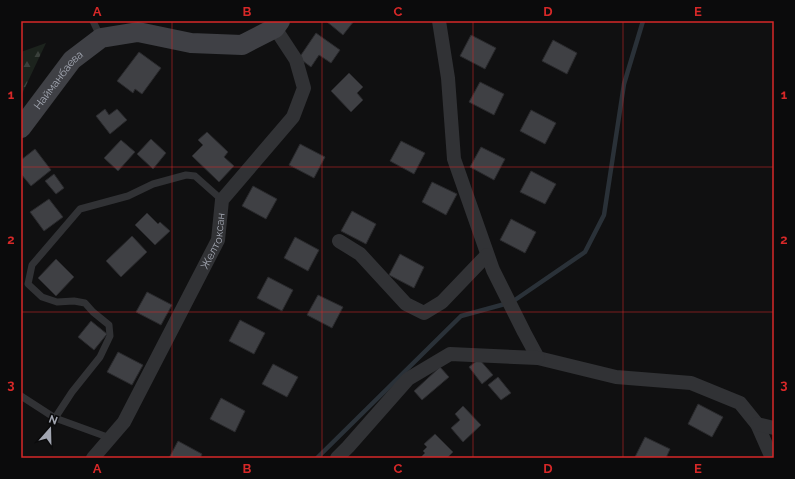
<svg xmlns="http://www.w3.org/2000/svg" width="795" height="479" font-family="Raleway,sans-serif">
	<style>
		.forest { fill: url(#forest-firs) }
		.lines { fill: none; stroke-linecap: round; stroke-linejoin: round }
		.stream { stroke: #2a3138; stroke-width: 4.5 }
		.building { fill: #3f4044; stroke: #2a2a2d }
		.lane { stroke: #313235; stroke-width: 7 }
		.street { stroke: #313235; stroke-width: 14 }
		.secondary { stroke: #3f4045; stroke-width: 20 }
		.grid { fill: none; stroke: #d62828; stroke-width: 1; stroke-opacity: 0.55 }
		.labels { text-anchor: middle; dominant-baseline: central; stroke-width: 3; stroke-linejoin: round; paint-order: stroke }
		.street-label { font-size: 11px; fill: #a2a6b1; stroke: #0b0b0c }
		.neatline { fill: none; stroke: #d62828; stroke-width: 1.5 }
		.grid-label { font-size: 13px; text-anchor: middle; font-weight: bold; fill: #d62828 }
	</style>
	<defs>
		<pattern id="forest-firs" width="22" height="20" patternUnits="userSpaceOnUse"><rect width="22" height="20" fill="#1c231d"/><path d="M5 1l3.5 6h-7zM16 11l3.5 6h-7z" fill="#3a403b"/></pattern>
	</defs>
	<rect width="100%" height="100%" fill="#101011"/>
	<polygon class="forest" points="46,43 21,96 21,52"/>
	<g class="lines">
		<polyline class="stream" points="317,458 461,316 512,302 585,252 604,215 624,84 643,21"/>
	</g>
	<g class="building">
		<polygon points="326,21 354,21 343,35"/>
		<polygon points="316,33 340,50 331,63 319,55 311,67 299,58"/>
		<polygon points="471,35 496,48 485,69 460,56"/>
		<polygon points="553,40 577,53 567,74 542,61"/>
		<polygon points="139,52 161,68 142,94 135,89 133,93 117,81"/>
		<polygon points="349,73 363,87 357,93 363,100 351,112 331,91"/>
		<polygon points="480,82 504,94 494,115 469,102"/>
		<polygon points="105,109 109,115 117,109 127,120 110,134 96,116"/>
		<polygon points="531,110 556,123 545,144 520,131"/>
		<polygon points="207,132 228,152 224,157 234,166 219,182 192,156 203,145 198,140"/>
		<polygon points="151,139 166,153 153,169 137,154"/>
		<polygon points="121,140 135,152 118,171 104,158"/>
		<polygon points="401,141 425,153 414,174 390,161"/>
		<polygon points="300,144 325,157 314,178 289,165"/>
		<polygon points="481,147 505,159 494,180 470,167"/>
		<polygon points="35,149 51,170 31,186 21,174 21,160"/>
		<polygon points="531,171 556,184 545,204 520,192"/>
		<polygon points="54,174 64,188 56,194 45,181"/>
		<polygon points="432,182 457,194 446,215 422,202"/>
		<polygon points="253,186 277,199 266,219 242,206"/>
		<polygon points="49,199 63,217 44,231 30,212"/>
		<polygon points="352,211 376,224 366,244 341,231"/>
		<polygon points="147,213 158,224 160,222 170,231 155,245 135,225"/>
		<polygon points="511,219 536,232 525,253 500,240"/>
		<polygon points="132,236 147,252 121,277 106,261"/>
		<polygon points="295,237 319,250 308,271 284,258"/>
		<polygon points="400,254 424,267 414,288 389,275"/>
		<polygon points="56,259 74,277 56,296 38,278"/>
		<polygon points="268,277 293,290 282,311 257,298"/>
		<polygon points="147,292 172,305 161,325 136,312"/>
		<polygon points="318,295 343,307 332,328 307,315"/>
		<polygon points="240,320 265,333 254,354 229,341"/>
		<polygon points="91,321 107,334 94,350 78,337"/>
		<polygon points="118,352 143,365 132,385 107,372"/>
		<polygon points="479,359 493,375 482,384 469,367"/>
		<polygon points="273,364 298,377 287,397 262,384"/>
		<polygon points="440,367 449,377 422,400 414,391"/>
		<polygon points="498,377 511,393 501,400 488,385"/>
		<polygon points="221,398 245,411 235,432 210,419"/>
		<polygon points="698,404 723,417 712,437 688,424"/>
		<polygon points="463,406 481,425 463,442 451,428 460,420 455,414"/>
		<polygon points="435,434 453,452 447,458 420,458 425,453 423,451 427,447 424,444"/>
		<polygon points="645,437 670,449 666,458 635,457"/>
		<polygon points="178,441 202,454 200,458 169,458"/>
	</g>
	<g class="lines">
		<g class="lane">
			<polyline points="93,21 101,38"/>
			<polyline points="21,396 55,418 110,438"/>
			<polyline points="55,418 72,392 100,357 110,336 109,325 93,312 85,303 74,301 57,302 42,297 28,284 32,265 80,209 128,196 153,184 186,175 195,176 222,200"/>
		</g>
		<g class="street">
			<polyline points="439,21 448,78 454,159 493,270 524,332 538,358 616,377 691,383 740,403 757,424 772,458"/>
			<polyline points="339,241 360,254 406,304 424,313 442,302 487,255"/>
			<polyline points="757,424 774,428"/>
			<path id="s1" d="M93,458L124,422L218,240L222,200L293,117L304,88L296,60L275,28"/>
			<polyline points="337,458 348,447 408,379 450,354 538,358"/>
		</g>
		<path class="secondary" id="s2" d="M21,128L72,60L101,38L138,32L191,43L242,45L275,28L280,21"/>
	</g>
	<path class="grid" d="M172,21V458M322,21V458M473,21V458M623,21V458M21,167H774M21,312H774"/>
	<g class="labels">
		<g class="street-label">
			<text stroke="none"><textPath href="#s2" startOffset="61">Найманбаева</textPath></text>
			<text stroke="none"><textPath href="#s1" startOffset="250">Желтоксан</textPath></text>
		</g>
	</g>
	<rect width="795" height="479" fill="none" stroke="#0b0b0c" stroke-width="44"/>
	<g transform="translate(50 429) rotate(20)" stroke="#0b0b0c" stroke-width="3" paint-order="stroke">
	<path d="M0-3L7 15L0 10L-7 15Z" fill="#a2a6b1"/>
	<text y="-6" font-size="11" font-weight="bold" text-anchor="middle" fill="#a2a6b1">N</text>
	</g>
	<rect x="22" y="22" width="751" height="435" class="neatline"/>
	<g class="grid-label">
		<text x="97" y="16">A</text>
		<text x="247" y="16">B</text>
		<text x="398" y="16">C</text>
		<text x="548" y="16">D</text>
		<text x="698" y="16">E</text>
		<text x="11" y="99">1</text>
		<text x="784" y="99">1</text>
		<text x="11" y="244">2</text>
		<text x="784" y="244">2</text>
		<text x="11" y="389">3</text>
		<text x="784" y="389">3</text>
		<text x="97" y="473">A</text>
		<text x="247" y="473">B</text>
		<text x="398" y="473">C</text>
		<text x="548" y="473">D</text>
		<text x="698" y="473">E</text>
	</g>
</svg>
